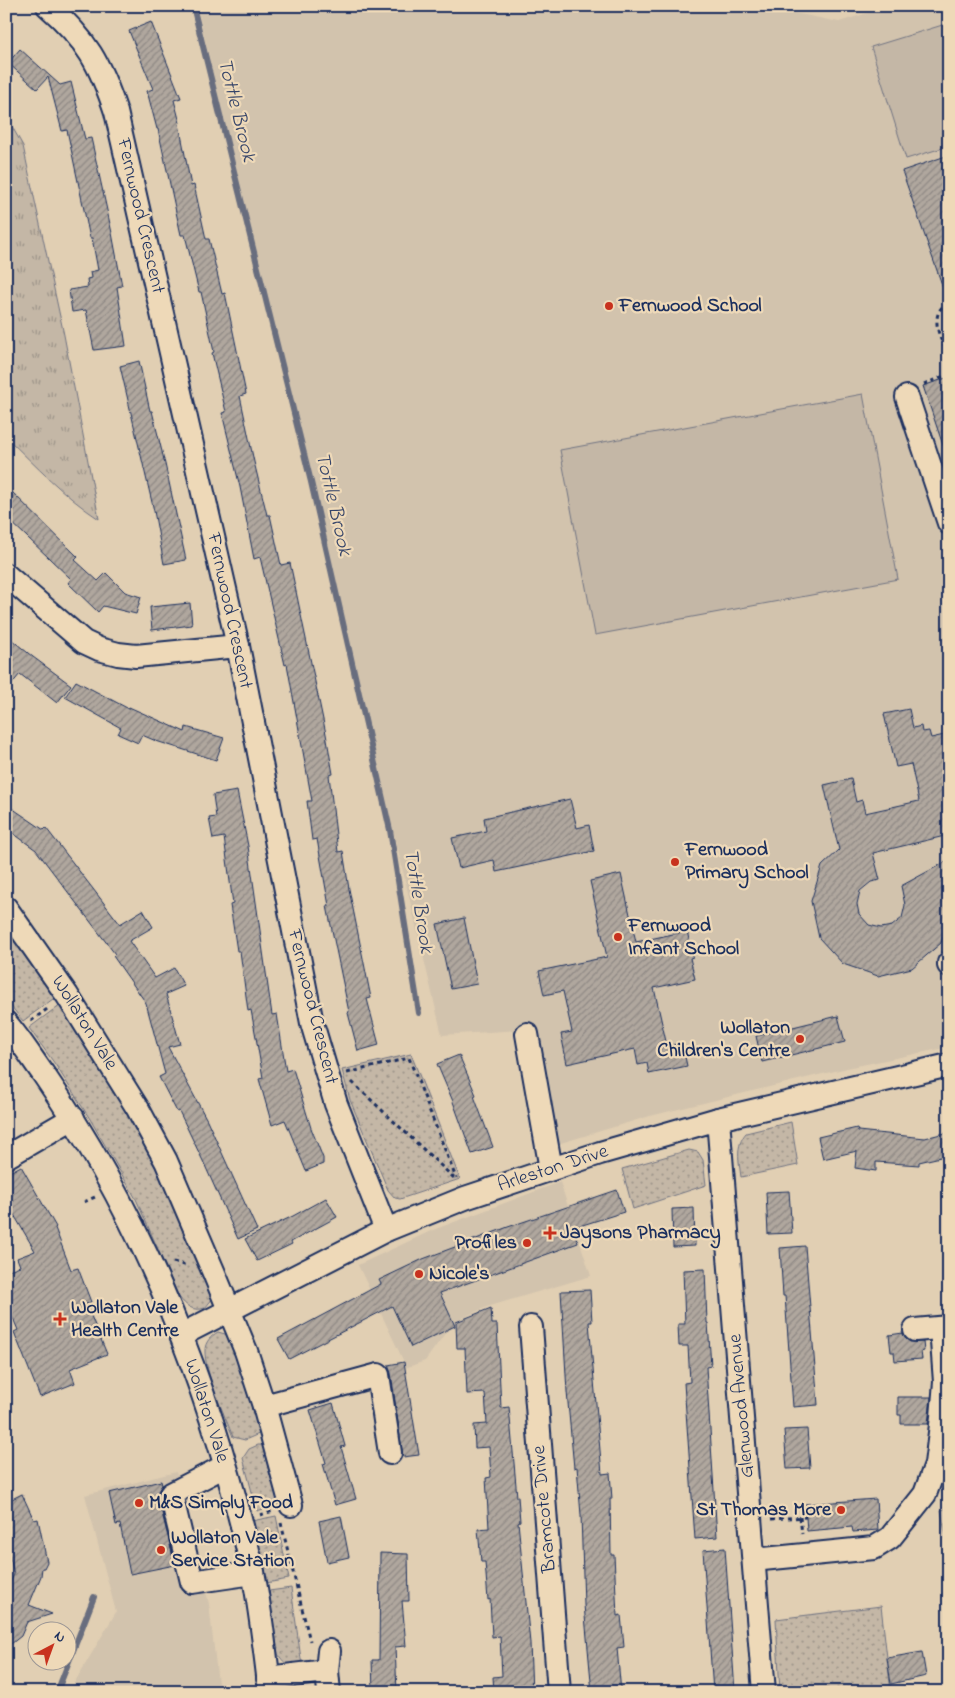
<svg xmlns="http://www.w3.org/2000/svg" width="955" height="1698" font-family="'Indie Flower',sans-serif">
	<style>
		.built { fill: #d2c3ad }
		.grass { fill: url(#grass-dots); stroke: #707382 }
		.cemetery { fill: url(#cemetery-stones); stroke: #707382 }
		.park { fill: url(#park-tufts); stroke: #707382 }
		.garden { fill: #c4b7a6; stroke: #707382 }
		.lines { fill: none; stroke-linecap: round; stroke-linejoin: round }
		.stream { stroke: #686d7e; stroke-width: 6 }
		.building { fill: url(#building-hatch); stroke: #1b2f5e }
		.minor-casing { stroke: #1b2f5e; stroke-width: 26 }
		.path { stroke: #1b2f5e; stroke-width: 3; stroke-dasharray: 4 4; stroke-linecap: butt }
		.minor { stroke: #eed9b8; stroke-width: 22 }
		.poi-dot { fill: #c8321e; stroke: #eed9b8; stroke-width: 2 }
		.labels { text-anchor: middle; dominant-baseline: central; stroke-width: 4.5; stroke-linejoin: round; paint-order: stroke }
		.street-label { font-size: 20px; fill: #1b2f5e; stroke: #eed9b8 }
		.poi-label { font-size: 20px; font-weight: bold; fill: #1b2f5e; stroke: #eed9b8; text-anchor: start }
		.water-label { font-size: 21px; font-style: italic; fill: #354469; stroke: #eed9b8 }
	</style>
	<defs>
		<pattern id="grass-dots" width="8" height="8" patternUnits="userSpaceOnUse" patternTransform="scale(1.25)"><rect width="8" height="8" fill="#c4b7a6"/><path d="M2 2h.1M6 6h.1" fill="none" stroke="#9e958a" stroke-width="1.8" stroke-linecap="round"/></pattern>
		<pattern id="cemetery-stones" width="16" height="16" patternUnits="userSpaceOnUse" patternTransform="scale(1.25)"><rect width="16" height="16" fill="#c4b7a6"/><path d="M2 7V4a2 2 0 0 1 4 0v3zM10 15v-3a2 2 0 0 1 4 0v3z" fill="#9e958a"/></pattern>
		<pattern id="park-tufts" width="24" height="20" patternUnits="userSpaceOnUse" patternTransform="scale(1.25)"><rect width="24" height="20" fill="#c4b7a6"/><path d="M3 7l-1-3M5 7V3M7 7l1-3M15 17l-1-3M17 17v-4M19 17l1-3" fill="none" stroke="#9e958a"/></pattern>
		<pattern id="building-hatch" width="6" height="6" patternUnits="userSpaceOnUse" patternTransform="scale(1.25)"><rect width="6" height="6" fill="#b0a79e"/><path d="M-1 1l2-2M0 6l6-6M5 7l2-2" fill="none" stroke="#8e8884"/></pattern>
	</defs>
	<rect width="100%" height="100%" fill="#e1cfb3"/>
	<filter id="ink" filterUnits="userSpaceOnUse"><feTurbulence type="fractalNoise" baseFrequency=".02" numOctaves="2"/><feDisplacementMap in="SourceGraphic" scale="10" xChannelSelector="R" yChannelSelector="G"/><feConvolveMatrix kernelMatrix="1 2 1 2 8 2 1 2 1" color-interpolation-filters="sRGB"/></filter>
	<g filter="url(#ink)">
		<g class="built">
			<polygon points="197,6 760,6 839,22 890,6 949,6 949,1047 847,1068 650,1116 538,1150 518,1030 442,1035"/>
			<polygon points="560,1182 591,1276 487,1307 462,1318 446,1332 425,1361 405,1368 404,1362 358,1265 433,1230"/>
			<polygon points="176,1472 209,1604 219,1692 69,1692 116,1612 85,1495"/>
		</g>
		<g class="grass">
			<polygon points="6,927 57,996 23,1021 6,1000"/>
			<path d="M61,1004L108,1077L150,1151L213,1298L205,1308C193,1312 186,1306 179,1297L136,1199L90,1119L55,1064L29,1028Z"/>
			<polygon points="411,1054 460,1179 400,1199 395,1198 388,1190 350,1100 342,1070"/>
			<path d="M791,1122L798,1165L741,1177C739,1161 735,1146 746,1133Z"/>
			<polygon points="689,1150 698,1152 703,1160 706,1185 633,1209 622,1169"/>
			<path d="M218,1332L225,1334L233,1344L261,1433L245,1440L233,1437C225,1416 204,1371 205,1350C205,1342 211,1336 218,1332Z"/>
			<polygon points="258,1445 265,1445 279,1499 276,1505 257,1511 243,1458 249,1449"/>
			<polygon points="276,1516 289,1579 266,1583 252,1521"/>
			<path d="M291,1588L302,1666C289,1666 286,1666 278,1654L269,1591Z"/>
			<polygon points="881,1606 891,1692 780,1692 776,1619"/>
		</g>
		<polygon class="cemetery" points="949,1508 949,1556 941,1510"/>
		<path class="park" d="M6,116L23,146L64,335L99,519C64,496 36,466 6,437Z"/>
		<g class="garden">
			<polygon points="949,23 949,146 906,159 871,47"/>
			<polygon points="863,394 898,579 595,635 560,450"/>
		</g>
		<g class="lines">
			<g class="stream">
				<polyline points="193,6 311,482 390,830 419,1013"/>
				<polyline points="57,1692 94,1597"/>
			</g>
		</g>
		<g class="building">
			<polygon points="151,22 181,98 174,100 180,123 179,124 191,186 194,185 206,239 209,239 222,294 225,293 246,394 240,396 254,462 267,515 270,515 281,565 290,563 326,734 333,774 329,775 338,852 343,851 349,889 371,998 367,999 379,1045 358,1051 348,1013 349,1012 327,906 329,906 317,839 312,840 307,801 312,801 287,664 285,665 260,557 254,559 240,487 222,413 226,412 212,353 214,352 201,292 199,292 185,235 181,235 158,129 157,129 147,91 153,89 129,31"/>
			<polygon points="20,49 60,85 71,82 85,139 91,138 112,233 122,286 117,287 126,346 94,350 86,310 72,312 69,290 88,287 87,279 91,278 90,272 98,270 92,238 90,238 67,130 62,131 48,77 37,89 8,63"/>
			<polygon points="949,155 949,295 946,296 902,171"/>
			<polygon points="139,361 150,411 152,411 165,464 186,560 164,564 154,511 120,366"/>
			<polygon points="949,377 949,454 946,454 923,386"/>
			<polygon points="6,486 78,557 75,560 98,581 106,573 125,592 141,597 136,614 103,606 98,612 68,583 71,579 6,517"/>
			<polygon points="190,603 192,625 152,630 150,607"/>
			<polygon points="6,635 33,657 71,685 57,703 20,674 6,691"/>
			<polygon points="76,681 129,709 129,707 185,732 186,727 224,738 216,760 156,741 142,735 138,743 118,734 121,728 65,697"/>
			<polygon points="909,709 913,728 921,726 922,732 929,731 931,738 949,734 949,835 873,853 880,880 871,882 860,891 857,904 859,914 869,925 881,928 892,926 902,918 905,905 901,886 949,860 949,918 941,943 912,968 878,976 843,964 819,938 811,901 822,866 839,850 824,785 851,779 856,802 862,800 865,813 919,801 911,764 896,767 884,714"/>
			<polygon points="237,791 248,846 272,1015 277,1014 286,1071 293,1069 311,1128 323,1158 323,1164 306,1171 285,1120 272,1125 259,1079 263,1078 257,1043 251,1010 248,1011 240,951 237,951 230,905 233,904 224,837 213,839 209,818 216,817 213,795"/>
			<polygon points="570,799 577,828 589,825 594,851 496,872 494,860 459,868 452,838 486,831 484,818"/>
			<polygon points="6,804 44,830 46,828 120,924 143,910 153,927 129,941 155,978 174,968 184,986 166,994 180,1044 168,1047 207,1120 257,1230 238,1239 203,1161 179,1111 177,1112 159,1077 165,1074 146,1003 113,956 115,954 36,850 6,828"/>
			<polygon points="621,874 636,942 687,931 693,957 690,958 695,979 654,988 667,1046 682,1043 687,1066 649,1074 647,1063 638,1065 635,1049 567,1064 561,1034 572,1032 563,991 544,995 539,971 607,957 590,881"/>
			<polygon points="464,918 477,984 451,989 437,924"/>
			<polygon points="838,1016 845,1042 762,1062 756,1036"/>
			<polygon points="459,1055 476,1095 474,1096 493,1147 472,1154 452,1099 437,1064"/>
			<polygon points="857,1128 858,1131 925,1138 949,1132 949,1155 919,1162 919,1165 876,1162 876,1171 855,1168 857,1151 823,1159 818,1137"/>
			<polygon points="21,1166 56,1227 55,1228 71,1270 78,1268 91,1302 86,1304 107,1354 70,1369 75,1383 40,1397 14,1332 18,1330 6,1302 6,1271 20,1266 17,1258 35,1251 6,1201 6,1174"/>
			<polygon points="617,1190 624,1212 573,1228 578,1243 440,1293 455,1326 411,1347 392,1306 289,1359 278,1339 381,1284 379,1280 423,1259 508,1227"/>
			<polygon points="789,1191 792,1233 768,1234 766,1192"/>
			<polygon points="326,1198 337,1217 291,1242 292,1244 257,1261 245,1239 293,1216"/>
			<polygon points="694,1208 695,1246 673,1247 672,1209"/>
			<polygon points="805,1246 818,1405 793,1407 785,1296 783,1296 780,1248"/>
			<polygon points="705,1269 707,1323 708,1323 711,1366 706,1367 717,1537 695,1539 684,1383 690,1382 688,1346 679,1346 678,1324 685,1324 683,1270"/>
			<polygon points="590,1290 592,1322 589,1322 602,1474 610,1473 612,1499 610,1499 611,1555 614,1555 617,1616 621,1615 624,1647 617,1648 621,1692 592,1692 584,1605 581,1515 577,1467 574,1468 567,1392 561,1291"/>
			<polygon points="491,1308 492,1324 497,1324 501,1408 509,1407 517,1497 518,1497 520,1521 518,1522 530,1643 532,1692 494,1692 493,1677 502,1676 500,1636 492,1637 490,1599 488,1600 485,1562 481,1562 478,1529 489,1528 486,1478 491,1477 489,1447 475,1448 474,1425 487,1424 485,1393 467,1394 465,1348 457,1348 456,1322"/>
			<polygon points="903,1333 905,1338 910,1342 923,1342 924,1351 921,1352 922,1359 895,1361 894,1352 891,1352 889,1335"/>
			<polygon points="404,1362 419,1455 403,1457 391,1373 388,1365"/>
			<polygon points="898,1397 931,1397 928,1424 901,1424 901,1415 898,1415"/>
			<polygon points="333,1403 345,1446 341,1447 356,1499 335,1505 323,1464 326,1463 310,1410"/>
			<polygon points="807,1429 810,1468 787,1469 784,1430"/>
			<polygon points="161,1481 162,1485 158,1491 158,1497 175,1565 130,1574 120,1524 116,1525 109,1493"/>
			<polygon points="22,1494 34,1520 38,1519 47,1562 44,1568 42,1568 41,1576 29,1605 52,1614 27,1622 21,1636 6,1648 6,1592 14,1574 6,1541 6,1502"/>
			<polygon points="876,1499 878,1530 853,1532 852,1527 807,1531 805,1504"/>
			<polygon points="341,1516 349,1557 327,1562 319,1521"/>
			<polygon points="725,1548 735,1692 713,1692 703,1550"/>
			<polygon points="380,1553 408,1554 409,1601 402,1601 406,1646 395,1647 397,1692 373,1692 372,1660 379,1660"/>
			<polygon points="922,1652 926,1676 891,1684 887,1658"/>
		</g>
		<g class="lines">
			<defs>
				<g id="minor">
					<path d="M48,6C87,40 100,64 116,112L238,646L312,1023L336,1104L386,1230"/>
					<polyline points="907,397 949,523"/>
					<polyline points="6,575 84,642 99,649 118,654 136,656 238,646"/>
					<polyline points="6,908 67,995 138,1109 166,1161 214,1273 246,1351 264,1406 291,1505"/>
					<polyline points="949,963 949,965"/>
					<path d="M6,1023C20,1039 31,1057 44,1075C146,1223 214,1397 253,1572C261,1612 265,1652 270,1692"/>
					<polyline points="527,1034 551,1169"/>
					<polyline points="718,1119 764,1692"/>
					<polyline points="6,1157 73,1118"/>
					<polyline points="531,1327 559,1692"/>
					<polyline points="915,1330 949,1327"/>
					<polyline points="181,1335 386,1230 465,1198 600,1153 718,1119 949,1065"/>
					<polyline points="264,1406 378,1375 390,1453"/>
					<polyline points="225,1466 171,1494 192,1582 253,1573"/>
					<polyline points="754,1560 874,1548 890,1538 925,1494 936,1464 942,1417 945,1382 941,1328"/>
					<polyline points="329,1651 327,1671 329,1692"/>
					<polyline points="268,1678 327,1671"/>
				</g>
			</defs>
			<use href="#minor" class="minor-casing"/>
			<g class="path">
				<polyline points="883,6 883,9"/>
				<path d="M949,303C927,311 940,342 949,354"/>
				<polyline points="924,384 949,374"/>
				<polyline points="31,1021 50,1007"/>
				<polyline points="347,1073 409,1058 456,1178"/>
				<polyline points="352,1082 455,1179"/>
				<polyline points="84,1202 95,1197"/>
				<polyline points="173,1262 188,1266"/>
				<polyline points="260,1515 273,1511"/>
				<polyline points="800,1517 802,1534"/>
				<polyline points="771,1519 806,1517"/>
				<polyline points="281,1523 310,1641"/>
			</g>
			<use href="#minor" class="minor"/>
		</g>
	</g>
	<g class="poi-dot">
		<circle cx="609" cy="306" r="5"/>
		<circle cx="675" cy="862" r="5"/>
		<circle cx="618" cy="937" r="5"/>
		<circle cx="800" cy="1039" r="5"/>
		<path d="M547.5 1225.5h5v5h5v5h-5v5h-5v-5h-5v-5h5z"/>
		<circle cx="527" cy="1243" r="5"/>
		<circle cx="419" cy="1274" r="5"/>
		<path d="M57.5 1311.5h5v5h5v5h-5v5h-5v-5h-5v-5h5z"/>
		<circle cx="139" cy="1503" r="5"/>
		<circle cx="841" cy="1510" r="5"/>
		<circle cx="161" cy="1550" r="5"/>
	</g>
	<g class="labels">
		<g class="street-label">
			<text transform="translate(140 216) rotate(77)">Fernwood Crescent</text>
			<text transform="translate(229 611) rotate(78)">Fernwood Crescent</text>
			<text transform="translate(312 1007) rotate(76)">Fernwood Crescent</text>
			<text transform="translate(84 1023) rotate(58)">Wollaton Vale</text>
			<text transform="translate(553 1169) rotate(-18)">Arleston Drive</text>
			<text transform="translate(742 1406) rotate(-95)">Glenwood Avenue</text>
			<text transform="translate(206 1411) rotate(72)">Wollaton Vale</text>
			<text transform="translate(545 1509) rotate(-95)">Bramcote Drive</text>
		</g>
		<g class="poi-label">
			<text x="619" y="306">Fernwood School</text>
			<text x="685" y="850">Fernwood<tspan x="685" dy="23">Primary School</tspan></text>
			<text x="628" y="926">Fernwood<tspan x="628" dy="23">Infant School</tspan></text>
			<text x="790" y="1028" text-anchor="end">Wollaton<tspan x="790" dy="23">Children's Centre</tspan></text>
			<text x="560" y="1233">Jaysons Pharmacy</text>
			<text x="517" y="1243" text-anchor="end">Profiles</text>
			<text x="429" y="1274">Nicole's</text>
			<text x="71" y="1308">Wollaton Vale<tspan x="71" dy="23">Health Centre</tspan></text>
			<text x="149" y="1503">M&amp;S Simply Food</text>
			<text x="831" y="1510" text-anchor="end">St Thomas More</text>
			<text x="171" y="1538">Wollaton Vale<tspan x="171" dy="23">Service Station</tspan></text>
		</g>
		<g class="water-label">
			<text transform="translate(236 110) rotate(76)">Tottle Brook</text>
			<text transform="translate(333 504) rotate(77)">Tottle Brook</text>
			<text transform="translate(418 901) rotate(81)">Tottle Brook</text>
		</g>
	</g>
	<rect width="955" height="1698" fill="none" stroke="#eed9b8" stroke-width="25"/>
	<rect x="12" y="12" width="930" height="1673" fill="none" stroke="#1b2f5e" stroke-width="2" filter="url(#ink)"/>
	<g transform="translate(52 1646) rotate(41)"><circle r="24" fill="#eed9b8" stroke="#9a9594"/>
	<path d="M0-4L9 19L0 12L-9 19Z" fill="#c8321e"/>
	<text y="-8" font-size="14" font-weight="bold" text-anchor="middle" fill="#1b2f5e">N</text>
	</g>
</svg>
